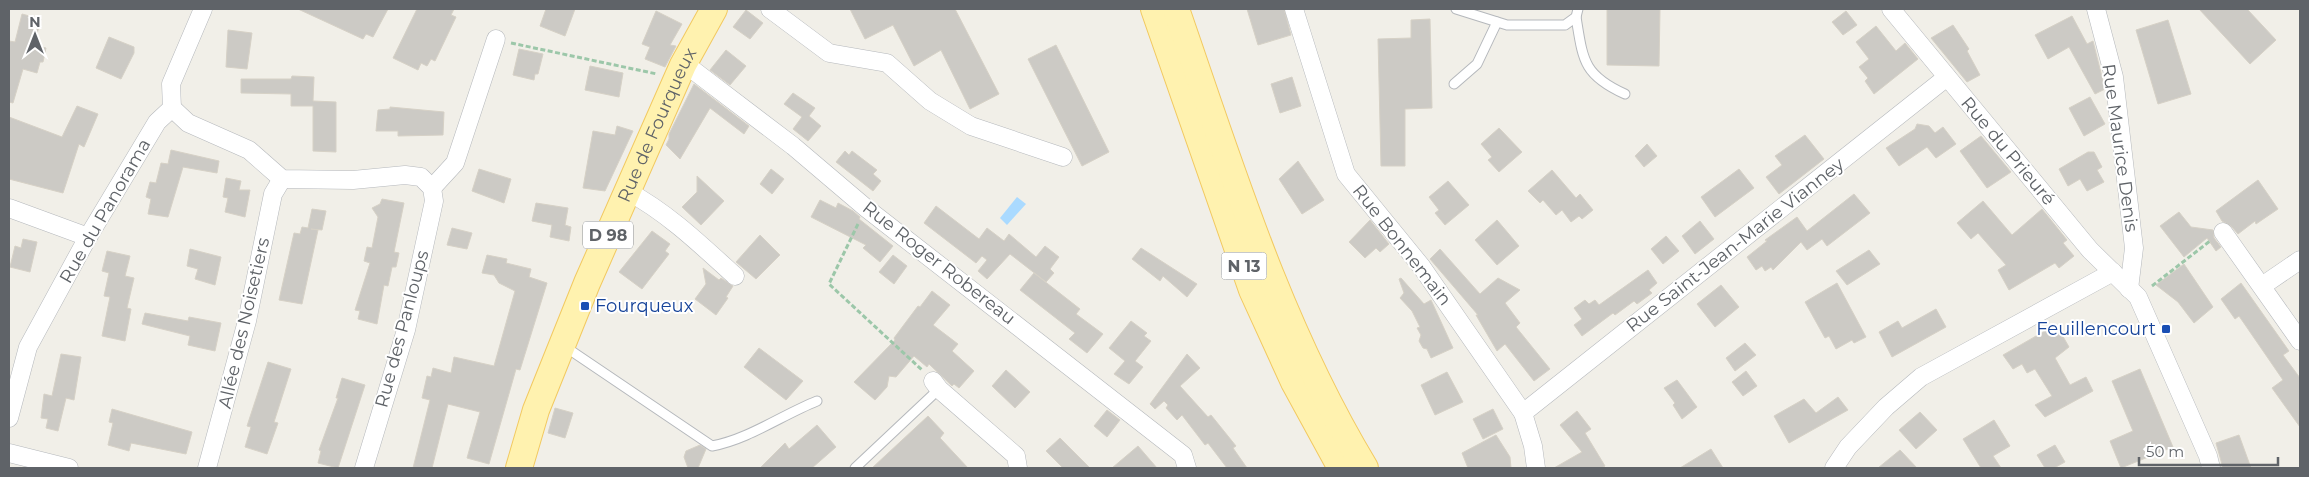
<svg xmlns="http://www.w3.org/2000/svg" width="2309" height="477" font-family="Montserrat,sans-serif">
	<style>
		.water { fill: #aadaff }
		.building { fill: #cccac5; stroke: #d6d1c6 }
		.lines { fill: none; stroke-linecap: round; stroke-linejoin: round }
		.service-casing { stroke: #b5b8bc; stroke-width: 11 }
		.minor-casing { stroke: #b5b8bc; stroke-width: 19 }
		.primary-casing { stroke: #f2c960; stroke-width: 28 }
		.path { stroke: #9cc7a9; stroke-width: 3; stroke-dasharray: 5 2.5; stroke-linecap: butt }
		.service { stroke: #fff; stroke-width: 9 }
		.minor { stroke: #fff; stroke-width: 18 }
		.primary { stroke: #fff2af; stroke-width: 26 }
		.transit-dot { fill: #1a4fb4; stroke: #fff; stroke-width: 2 }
		.labels { text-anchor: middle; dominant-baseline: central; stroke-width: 4; stroke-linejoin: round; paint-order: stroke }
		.shield { fill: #fff; stroke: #8f9295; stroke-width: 1 }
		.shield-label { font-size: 16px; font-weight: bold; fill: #5f6368 }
		.street-label { font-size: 18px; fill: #5f6368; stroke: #fff }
		.transit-label { font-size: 18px; fill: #164399; stroke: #fff; text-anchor: start }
	</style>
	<rect width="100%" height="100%" fill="#f1efe8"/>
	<polygon class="water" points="1017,197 1026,204 1007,225 1000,218"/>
	<g class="building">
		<polygon points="298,9 388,9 373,37 366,34 363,39"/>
		<polygon points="417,9 454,9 451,15 456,17 435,61 431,59 427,66 421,63 418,70 393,58"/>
		<polygon points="546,9 575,9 565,36 540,26"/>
		<polygon points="850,9 955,9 999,94 970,109 941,50 914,66 893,25 865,39"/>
		<polygon points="1247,9 1284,9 1291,35 1258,45"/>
		<polygon points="1607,9 1660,9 1659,66 1607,65"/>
		<polygon points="2199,9 2247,9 2276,40 2250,64"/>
		<polygon points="746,10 763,23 750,39 733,27"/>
		<polygon points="656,11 682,24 670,45 676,46 665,67 645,59 650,47 642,44"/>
		<polygon points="1846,11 1857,25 1843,35 1832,22"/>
		<polygon points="22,14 41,19 34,45 46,48 43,62 40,62 37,73 23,69 13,103 9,102 9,41 15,42"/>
		<polygon points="2072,16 2087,44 2093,41 2105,89 2095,94 2069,47 2048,59 2035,35"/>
		<polygon points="1430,19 1432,108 1405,109 1405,166 1381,166 1378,39 1411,38 1411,20"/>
		<polygon points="2168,20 2191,94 2158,104 2136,30"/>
		<polygon points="1953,25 1969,49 1967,51 1980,75 1967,82 1931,38"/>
		<polygon points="1876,26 1896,51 1905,43 1918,59 1874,94 1865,81 1868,78 1859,67 1869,59 1856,42"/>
		<polygon points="228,30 252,33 247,69 226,67"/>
		<polygon points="109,37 134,47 134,53 121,79 96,68"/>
		<polygon points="1056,45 1109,152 1082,166 1028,59"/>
		<polygon points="519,49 543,54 538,74 535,74 534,80 513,75"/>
		<polygon points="726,50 746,66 730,85 710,70"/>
		<polygon points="590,66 623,73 619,97 585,90"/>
		<polygon points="292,76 314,77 313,101 336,102 336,152 313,151 313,106 291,106 291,94 241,93 241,79 291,79"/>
		<polygon points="1292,77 1301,106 1280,113 1271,84"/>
		<polygon points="694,84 749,126 744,134 710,108 680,159 666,145 669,139 669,134"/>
		<polygon points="793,93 815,108 809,116 821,126 808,141 793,129 802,117 784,104"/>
		<polygon points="2090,97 2105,124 2084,136 2069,108"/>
		<polygon points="77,106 98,114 84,147 79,144 63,193 9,179 9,117 62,137"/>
		<polygon points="390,107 444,112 443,135 398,136 398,131 376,131 378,110 390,109"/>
		<polygon points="1917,124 1929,126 1935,133 1943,127 1956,144 1936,158 1927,147 1899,166 1886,148 1915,129"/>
		<polygon points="617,126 633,131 605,191 583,188 593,131 615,135"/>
		<polygon points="1499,128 1522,152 1499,172 1488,160 1492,157 1481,144"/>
		<polygon points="1805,135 1824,159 1779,194 1766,177 1782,165 1775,156"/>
		<polygon points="1981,136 2011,172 1987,188 1960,151"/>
		<polygon points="1647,144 1657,156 1644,167 1635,156"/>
		<polygon points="171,150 219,161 217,173 183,167 168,217 148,214 151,199 146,197 150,182 156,183 161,163 168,164"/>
		<polygon points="845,151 849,155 852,151 877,170 873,174 881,181 873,191 836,162"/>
		<polygon points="2088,152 2094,152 2102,167 2097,170 2104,182 2087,191 2080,179 2068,186 2059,169"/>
		<polygon points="1298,161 1324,200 1302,214 1279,179"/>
		<polygon points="479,169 511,179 504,203 472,191"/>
		<polygon points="771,169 784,179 772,194 760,184"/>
		<polygon points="1739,169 1754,188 1715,217 1701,197"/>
		<polygon points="1552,170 1576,198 1580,194 1593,210 1582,219 1579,216 1571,222 1562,210 1556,215 1543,200 1540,203 1528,191"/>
		<polygon points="697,176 724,201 701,225 682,207 697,192"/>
		<polygon points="226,178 241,181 239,190 250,190 245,217 225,212 228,198 223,197"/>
		<polygon points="2258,180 2278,209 2256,224 2255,221 2238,234 2231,226 2222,221 2216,211"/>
		<polygon points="1448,181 1469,205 1445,225 1435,213 1439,210 1429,197"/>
		<polygon points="1854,194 1870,213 1827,246 1822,239 1807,250 1801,242 1773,270 1771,267 1765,271 1762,266 1756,270 1747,257 1767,241 1765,240 1797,217 1807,231"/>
		<polygon points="382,199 404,203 394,252 399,253 396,267 392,267 388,286 384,285 377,324 358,319 360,311 355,310 370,263 364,261 367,247 372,248 378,217 372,208 380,204"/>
		<polygon points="820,200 836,208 838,203 853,211 860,217 859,219 893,246 880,262 863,248 866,245 811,217"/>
		<polygon points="1983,201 2012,235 2042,209 2067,240 2063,243 2074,256 2059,268 2055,263 2009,290 1998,270 2006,265 1978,233 1971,239 1957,223"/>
		<polygon points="536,203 568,208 565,225 571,227 569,241 550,237 552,225 532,221"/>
		<polygon points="936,206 979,239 987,228 1004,241 1009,234 1036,257 1045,246 1059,257 1050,269 1054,273 1046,282 1010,254 987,279 978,271 987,260 982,256 976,263 924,223"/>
		<polygon points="312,209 326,211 322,230 311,229 318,230 302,304 279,300 294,233 300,234 302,227 308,228"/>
		<polygon points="2179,212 2191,227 2213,230 2214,238 2221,247 2216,251 2207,238 2184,257 2160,226"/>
		<polygon points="1370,220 1389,244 1380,252 1376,248 1365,258 1349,242"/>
		<polygon points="1497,220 1519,246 1497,265 1475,240"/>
		<polygon points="1700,221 1714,239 1695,254 1682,236"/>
		<polygon points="452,228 472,233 467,249 447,245"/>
		<polygon points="652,231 670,244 665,251 669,254 642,289 619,272"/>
		<polygon points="760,235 780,255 756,279 736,262"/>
		<polygon points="1666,236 1679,251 1663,264 1651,249"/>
		<polygon points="23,239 37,242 30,272 10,267 15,246 21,248"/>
		<polygon points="1141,248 1197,284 1187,297 1163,276 1160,281 1132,259"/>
		<polygon points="190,249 221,257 215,285 195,279 198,269 187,266"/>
		<polygon points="1440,249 1480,294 1498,278 1520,290 1505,303 1520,323 1516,327 1550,369 1534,381 1505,344 1497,351 1476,315 1478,315 1430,259"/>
		<polygon points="1869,250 1880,264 1847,285 1836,271"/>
		<polygon points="107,251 130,256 125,276 134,278 127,308 131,309 125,341 102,336 110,297 104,296 109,273 102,271"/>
		<polygon points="487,255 507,259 506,263 531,269 529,277 547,283 520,370 516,369 489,464 467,458 480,412 448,404 432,468 413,468 430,400 422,398 427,376 431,377 433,368 451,373 454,357 494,366 515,291 499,283 494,275 482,273"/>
		<polygon points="893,255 907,266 894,284 879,272"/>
		<polygon points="2184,264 2213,307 2194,323 2178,302 2156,285"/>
		<polygon points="703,268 719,280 721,278 733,286 726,297 728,298 716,315 695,299 706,284"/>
		<polygon points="1648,270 1657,283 1649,290 1652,293 1637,304 1634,301 1615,315 1613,313 1582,336 1574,325 1582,319 1574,308 1585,300 1589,304 1595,300 1599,305"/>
		<polygon points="1034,273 1080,309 1076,314 1103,334 1087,353 1069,339 1075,333 1020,290"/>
		<polygon points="1401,278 1424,304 1431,300 1453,348 1431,358 1427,349 1423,348 1419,341 1421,335 1417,328 1420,327 1412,311 1400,298 1404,293 1399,279"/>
		<polygon points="1837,283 1866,337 1854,343 1852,340 1836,349 1829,336 1825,338 1805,302"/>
		<polygon points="2241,283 2289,351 2283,355 2300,378 2300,427 2272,388 2283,380 2239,316 2235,319 2221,299"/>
		<polygon points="1721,285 1739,307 1715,327 1697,304"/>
		<polygon points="932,291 950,305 933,325 958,344 952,351 974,371 959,388 954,384 952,386 929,364 927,367 914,356 896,377 889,376 887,387 875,400 854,382 895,340 894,338 918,306 920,307"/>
		<polygon points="1936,309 1946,327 1892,357 1879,332 1898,321 1902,328"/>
		<polygon points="145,313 188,321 189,317 221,323 215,351 188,345 190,336 142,324"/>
		<polygon points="1131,321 1147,333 1144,336 1151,341 1135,361 1143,367 1129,384 1114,374 1125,361 1109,348"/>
		<polygon points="2057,326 2069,347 2055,358 2070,385 2086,377 2093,391 2045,417 2035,405 2052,396 2035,369 2027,373 2022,364 2013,369 2003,355 2050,328 2051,329"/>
		<polygon points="1745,343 1756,355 1735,371 1726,358"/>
		<polygon points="759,348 803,381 786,400 744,367"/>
		<polygon points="61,354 81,357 74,400 66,398 58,431 46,428 48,419 41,418 44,394 52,396"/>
		<polygon points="1187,354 1200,368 1180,386 1208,417 1211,415 1236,446 1233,448 1247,468 1227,468 1208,443 1205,445 1182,415 1177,420 1166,408 1168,405 1164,401 1155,409 1150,404"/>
		<polygon points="268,362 291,369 274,422 278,423 267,454 245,447 251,427 247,426"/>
		<polygon points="2140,369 2173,447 2121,468 2110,441 2133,431 2112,381"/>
		<polygon points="1006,370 1030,392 1015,408 992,386"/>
		<polygon points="1746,371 1757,386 1743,396 1732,382"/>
		<polygon points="1447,372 1463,402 1435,415 1421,385"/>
		<polygon points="342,378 365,385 338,468 318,463 321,451 319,450 338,398 336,398"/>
		<polygon points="1677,380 1697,407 1682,419 1673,405 1675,403 1664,388"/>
		<polygon points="1838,397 1848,410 1789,443 1774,416 1804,399 1816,413"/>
		<polygon points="555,408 573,413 565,438 548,433"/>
		<polygon points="112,409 192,432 186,454 131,443 129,451 108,445 113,423 109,422"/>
		<polygon points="1493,409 1503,429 1483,439 1473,419"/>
		<polygon points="1107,410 1120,420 1107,437 1094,426"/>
		<polygon points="1577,411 1591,429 1585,433 1605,466 1602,468 1554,468 1582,452 1560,425"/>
		<polygon points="1920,412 1937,430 1916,449 1899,430"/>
		<polygon points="928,416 944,433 940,438 968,468 872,468"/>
		<polygon points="1994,420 2010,446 1993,456 2001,468 1981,468 1963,439"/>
		<polygon points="817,425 836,447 812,468 760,468 785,443 789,449"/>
		<polygon points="1496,435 1510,457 1511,468 1468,468 1462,453"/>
		<polygon points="2239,435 2251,468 2223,468 2216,443"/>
		<polygon points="1060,438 1090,468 1063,468 1046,451"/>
		<polygon points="700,445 706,449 698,468 688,468 684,457 686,451"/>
		<polygon points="2055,445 2065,462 2054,468 2045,468 2037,455"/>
		<polygon points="1138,446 1157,468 1112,468"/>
		<polygon points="1711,449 1723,468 1680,468"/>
		<polygon points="1900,450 1917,468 1878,468"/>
	</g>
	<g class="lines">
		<defs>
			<g id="service">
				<polyline points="1456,9 1507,25 1565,25 1576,17 1578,9"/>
				<path d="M1576,17C1583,60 1583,75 1625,94"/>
				<polyline points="1454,84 1477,64 1497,22"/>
				<path d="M564,346L712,446C749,439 782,415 817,401"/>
				<polyline points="855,468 939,389"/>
			</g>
			<g id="minor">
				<polyline points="770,9 829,53 887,63 930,101 971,126 1063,157"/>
				<polyline points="1294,9 1346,174 1421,266 1523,413 1533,446 1536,468"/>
				<polyline points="1891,9 2090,250 2138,297 2208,456 2211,468"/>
				<polyline points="2096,9 2114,77 2134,248 2129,289"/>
				<polyline points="683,65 693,70 793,146 866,208 1183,455 1187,468"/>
				<polyline points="172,108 188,123 249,150 282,179 353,180 405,175 421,177 432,188 434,201 406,330 364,468"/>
				<polyline points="432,188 455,163 496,39"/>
				<path d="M627,191C668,213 701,245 735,276"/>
				<polyline points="9,208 88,237"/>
				<polyline points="2223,232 2300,341"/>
				<polyline points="2262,286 2300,260"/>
				<polyline points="933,381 939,389 1016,456 1018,468"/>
				<polyline points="1523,413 1947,77"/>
				<polyline points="9,418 28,347 88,237 157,122 172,108 171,84 203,9"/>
				<polyline points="9,453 69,468"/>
				<polyline points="207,468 247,321 273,194 282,179"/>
				<polyline points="1834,468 1848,447 1886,407 1921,377 2113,272"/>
			</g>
			<g id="primary">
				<polyline points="1154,9 1252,290 1294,382 1341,468"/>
				<path d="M1176,9C1230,165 1279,326 1365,468"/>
				<path id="s1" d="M519,468L536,410L587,283L683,65L714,9"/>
			</g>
		</defs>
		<use href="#service" class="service-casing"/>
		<use href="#minor" class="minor-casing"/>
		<use href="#primary" class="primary-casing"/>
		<g class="path">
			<polyline points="511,43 657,74"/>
			<polyline points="858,224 829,284 922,370"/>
			<polyline points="2152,286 2210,241"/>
		</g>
		<use href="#service" class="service"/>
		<use href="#minor" class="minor"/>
		<use href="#primary" class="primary"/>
	</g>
	<g class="transit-dot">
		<rect x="580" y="301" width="10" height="10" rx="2.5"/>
		<rect x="2161" y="324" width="10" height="10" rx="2.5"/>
	</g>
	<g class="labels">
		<g class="shield">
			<rect x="583" y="221.5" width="50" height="27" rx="4"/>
			<rect x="1221.5" y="252.5" width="45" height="27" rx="4"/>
		</g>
		<g class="shield-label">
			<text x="608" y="235">D 98</text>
			<text x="1244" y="266">N 13</text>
		</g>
		<g class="street-label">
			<text stroke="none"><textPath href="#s1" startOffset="370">Rue de Fourqueux</textPath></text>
			<text transform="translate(2120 148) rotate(82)">Rue Maurice Denis</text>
			<text transform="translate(2008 151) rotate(50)">Rue du Prieuré</text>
			<text transform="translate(105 211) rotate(-60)">Rue du Panorama</text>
			<text transform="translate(1402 245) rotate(52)">Rue Bonnemain</text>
			<text transform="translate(1735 245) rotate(-38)">Rue Saint-Jean-Marie Vianney</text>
			<text transform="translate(939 263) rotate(38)">Rue Roger Robereau</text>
			<text transform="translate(244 323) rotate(-77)">Allée des Noisetiers</text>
			<text transform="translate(402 329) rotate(-75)">Rue des Panloups</text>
		</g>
		<g class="transit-label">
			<text x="595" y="306">Fourqueux</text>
			<text x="2156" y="329" text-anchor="end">Feuillencourt</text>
		</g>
	</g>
	<rect width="2309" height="477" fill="none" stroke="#5f6368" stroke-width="20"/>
	<g transform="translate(35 35)" stroke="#ffffff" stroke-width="4" paint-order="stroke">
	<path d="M0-4L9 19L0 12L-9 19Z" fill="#5f6368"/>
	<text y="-8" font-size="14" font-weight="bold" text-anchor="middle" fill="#5f6368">N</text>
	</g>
	<path d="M2139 457v8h139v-8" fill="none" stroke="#5f6368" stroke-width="2.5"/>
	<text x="2146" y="457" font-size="15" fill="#5f6368" stroke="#ffffff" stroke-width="4" paint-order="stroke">50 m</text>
</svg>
